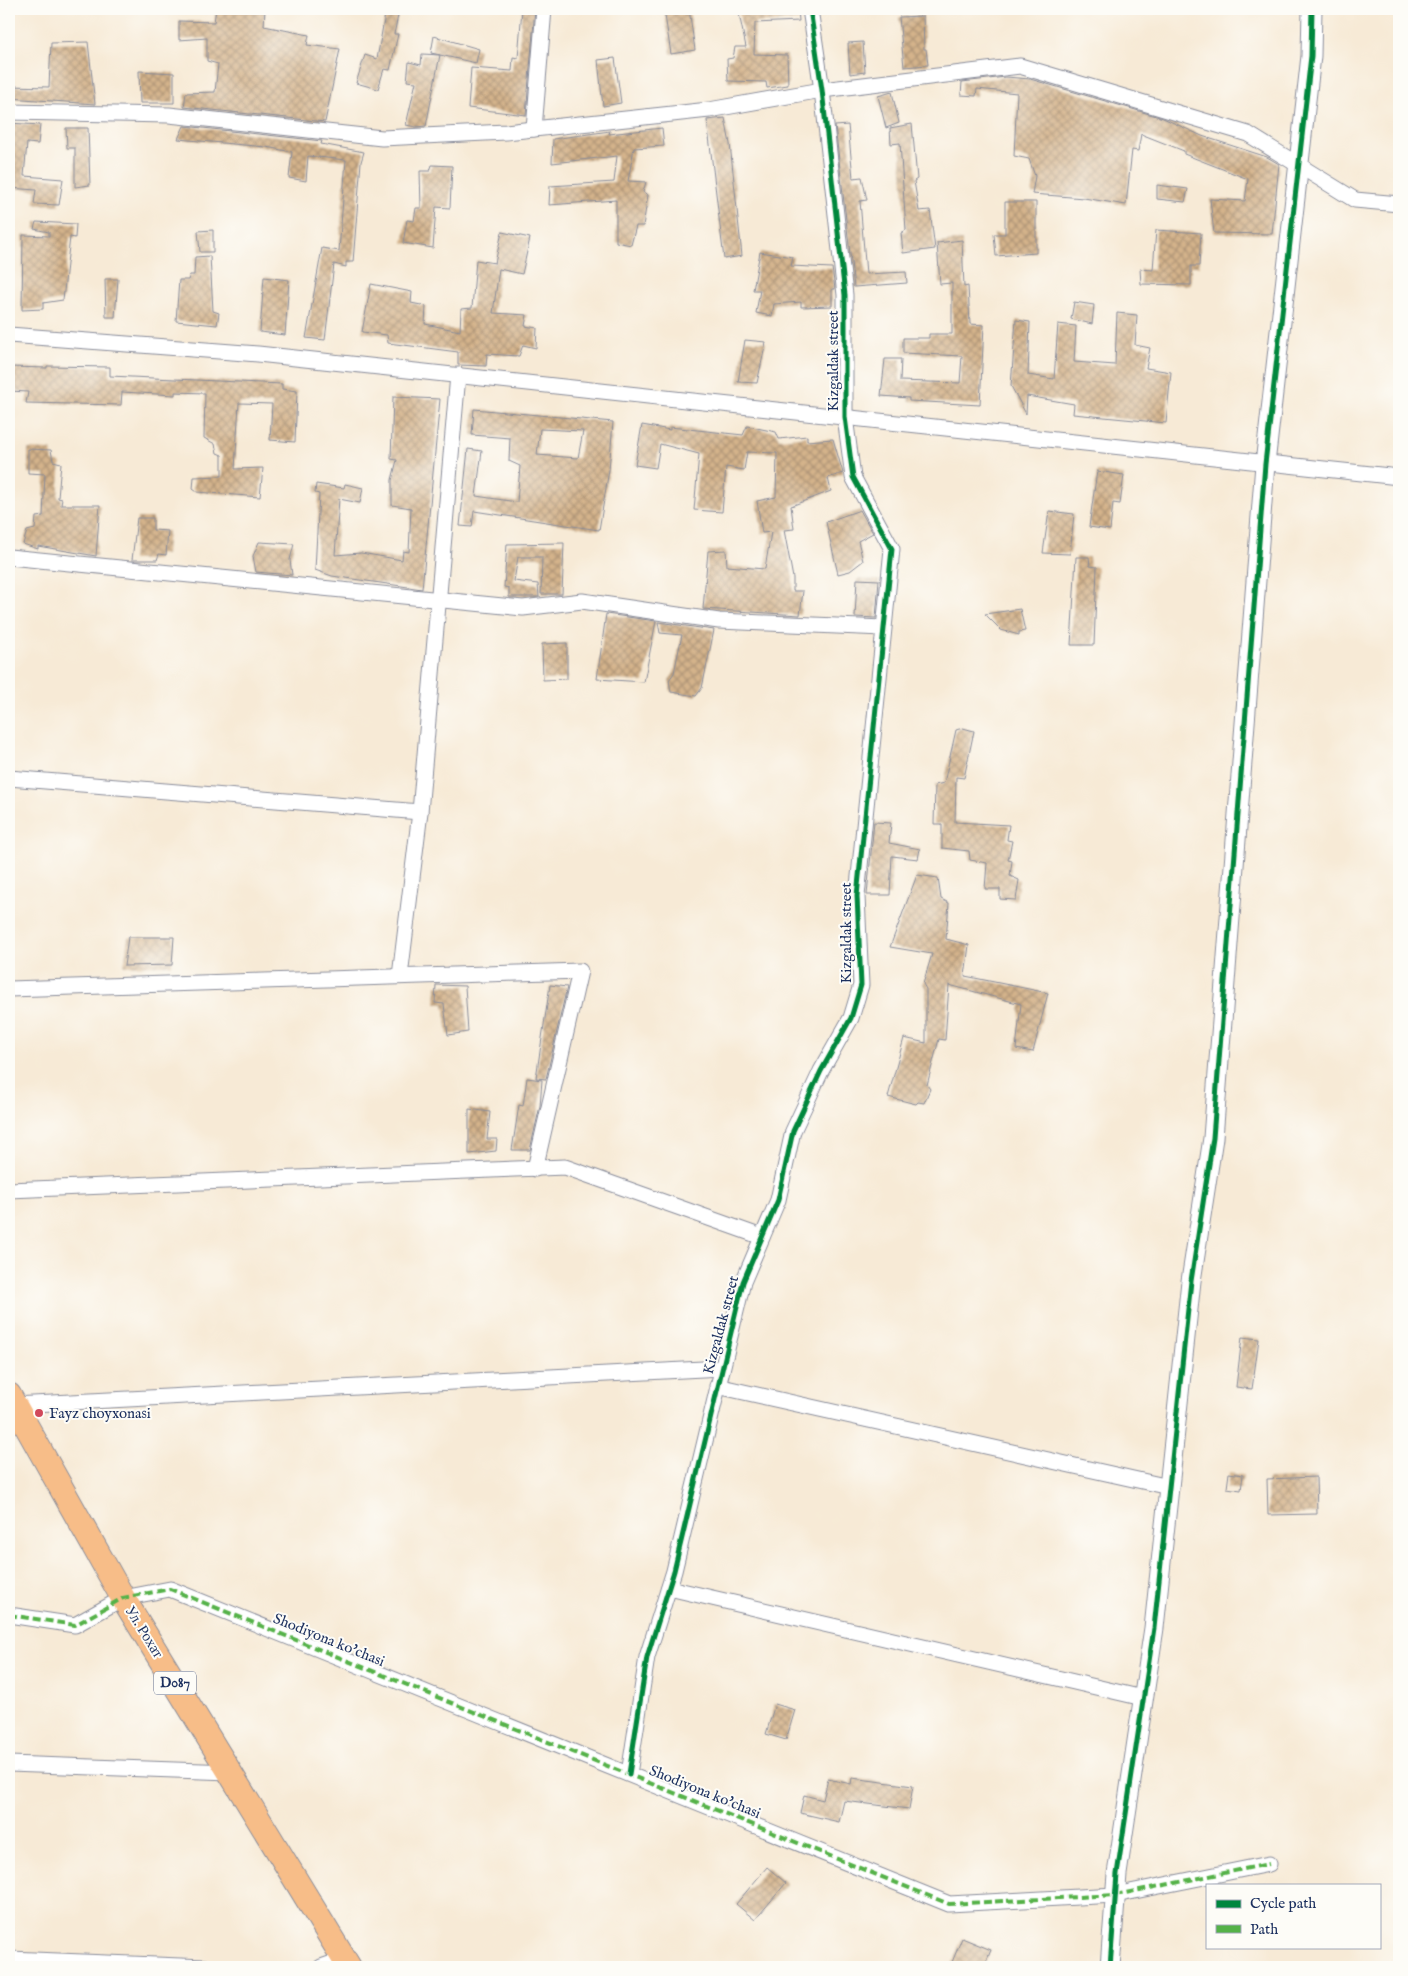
<svg xmlns="http://www.w3.org/2000/svg" width="1408" height="1976" font-family="'IM FELL English',serif">
	<style>
		.building { fill: url(#building-cross-hatch); fill-rule: evenodd }
		.lines { fill: none; stroke-linecap: round; stroke-linejoin: round }
		.minor-casing { stroke: #898c9a; stroke-width: 17 }
		.tertiary-casing { stroke: #898c9a; stroke-width: 21 }
		.primary-casing { stroke: #898c9a; stroke-width: 26 }
		.minor { stroke: #fff; stroke-width: 15 }
		.tertiary { stroke: #fff; stroke-width: 19 }
		.primary { stroke: #f7bd88; stroke-width: 24 }
		.quiet { stroke: #55b248; stroke-width: 4; stroke-dasharray: 8 4; stroke-linecap: butt }
		.cycleway-casing { stroke: #fdfcf7; stroke-width: 8 }
		.cycleway { stroke: #00873e; stroke-width: 5 }
		.poi-dot { fill: #d1495b; stroke: #fdfcf7; stroke-width: 2 }
		.labels { text-anchor: middle; dominant-baseline: central; stroke-width: 4; stroke-linejoin: round; paint-order: stroke }
		.shield { fill: #fdfcf7; stroke: #5f6c8c; stroke-width: 1 }
		.shield-label { font-size: 14px; font-weight: bold; fill: #1b2f5e }
		.street-label { font-size: 15px; fill: #1b2f5e; stroke: #fdfcf7 }
		.poi-label { font-size: 15px; fill: #1b2f5e; stroke: #fdfcf7; text-anchor: start }
	</style>
	<defs>
		<pattern id="building-cross-hatch" width="8" height="8" patternUnits="userSpaceOnUse" patternTransform="scale(1.25)"><rect width="8" height="8" fill="#d4b38b"/><path d="M0 0l8 8M0 8l8-8" fill="none" stroke="#ab9275"/></pattern>
	</defs>
	<rect width="100%" height="100%" fill="#fdfcf7"/>
	<filter id="ink" filterUnits="userSpaceOnUse"><feTurbulence type="fractalNoise" baseFrequency=".02" numOctaves="2"/><feDisplacementMap in="SourceGraphic" scale="10" xChannelSelector="R" yChannelSelector="G"/><feConvolveMatrix kernelMatrix="1 2 1 2 8 2 1 2 1" color-interpolation-filters="sRGB"/></filter>
	<filter id="wash" filterUnits="userSpaceOnUse"><feTurbulence type="fractalNoise" baseFrequency=".0096" numOctaves="4" result="noise"/><feDisplacementMap in="SourceGraphic" scale="20" xChannelSelector="R" yChannelSelector="G"/><feGaussianBlur stdDeviation="1.12" result="paint"/><feColorMatrix in="noise" values="0 0 0 0 0 0 0 0 0 0 0 0 0 0 0 0 0 1.4 0 .05"/><feComposite in="paint" operator="in"/></filter>
	<g filter="url(#wash)">
		<rect width="100%" height="100%" fill="#f7ead6"/>
		<g id="blocks">
			<g class="building">
				<polygon points="216,9 265,9 264,26 309,35 307,45 340,49 325,122 184,107 186,93 215,92 218,64 207,61 207,38 179,40 179,21 214,22"/>
				<polygon points="386,9 399,11 394,34 398,34 390,70 384,69 378,89 356,83 365,55 377,59"/>
				<polygon points="522,9 535,9 526,115 468,108 471,68 512,71 513,57 518,58"/>
				<polygon points="664,9 689,9 695,50 671,54"/>
				<polygon points="738,9 798,9 799,21 755,23 754,54 787,55 788,85 767,88 766,82 728,81 727,59 733,58 735,47 746,47"/>
				<polygon points="923,16 924,49 926,49 928,65 904,67 899,17"/>
				<polygon points="434,36 479,49 476,63 431,53"/>
				<polygon points="88,42 95,104 9,98 9,86 49,87 51,43"/>
				<polygon points="863,42 865,72 850,74 848,43"/>
				<polygon points="422,54 440,55 426,126 416,127 406,125 416,82 407,81 409,62 421,65"/>
				<polygon points="615,58 621,103 603,106 598,60"/>
				<polygon points="139,71 174,73 174,103 140,103"/>
				<polygon points="1006,77 1030,79 1163,118 1202,136 1267,157 1279,164 1272,234 1214,233 1210,199 1245,201 1248,179 1184,154 1184,151 1141,134 1138,151 1132,150 1126,205 1084,198 1032,194 1035,176 1029,159 1014,156 1017,93 977,89 976,96 961,95 962,82"/>
				<polygon points="892,92 899,123 886,128 878,96"/>
				<polygon points="725,118 730,144 742,256 724,259 707,120"/>
				<polygon points="9,123 40,125 38,144 27,143 24,176 63,179 59,205 34,204 36,190 9,188"/>
				<polygon points="912,124 917,179 914,181 919,211 930,210 935,249 903,253 901,233 906,230 900,143 891,144 890,128"/>
				<polygon points="848,125 853,178 862,177 867,200 860,201 866,274 906,272 907,283 854,287 835,126"/>
				<polygon points="184,126 322,141 321,144 364,152 361,162 353,262 346,262 346,267 334,264 325,340 306,338 322,248 339,251 346,160 308,156 306,181 289,178 292,152 266,147 178,139"/>
				<polygon points="66,128 88,128 90,185 75,187 75,148 67,148"/>
				<polygon points="662,128 664,146 634,148 628,181 646,182 643,192 648,195 643,226 636,226 631,245 616,242 616,200 549,205 550,186 614,182 617,156 552,163 553,139 610,131 609,134"/>
				<polygon points="432,165 452,166 450,208 436,207 433,248 403,243 407,220 414,221 416,208 421,208 420,171 430,171"/>
				<polygon points="1157,185 1188,189 1185,202 1157,199"/>
				<polygon points="1005,202 1036,202 1036,253 996,256 994,234 1005,234"/>
				<polygon points="36,222 76,224 75,238 70,237 63,300 43,303 43,309 22,310 23,235 49,236 49,232 34,229"/>
				<polygon points="213,230 213,252 200,252 198,231"/>
				<polygon points="1156,230 1201,233 1199,266 1191,266 1191,285 1141,284 1140,269 1153,270"/>
				<polygon points="502,232 530,238 522,274 499,269 493,313 527,315 525,326 537,328 536,348 523,345 519,356 487,354 486,366 458,365 458,352 388,343 387,335 362,332 371,284 412,292 411,303 426,306 425,324 460,331 461,309 472,308 476,260 495,263"/>
				<polygon points="962,240 964,287 968,286 970,324 984,325 980,405 909,401 909,398 881,396 885,359 901,359 900,381 960,383 962,356 903,353 903,338 929,338 929,334 952,334 952,283 940,284 937,243"/>
				<polygon points="760,252 793,257 791,266 832,268 835,289 832,289 832,306 801,307 801,302 774,304 772,316 756,313 760,290 753,290"/>
				<polygon points="210,256 213,311 219,313 217,325 176,321 179,280 188,280 190,275 194,275 195,257"/>
				<polygon points="264,277 289,280 285,335 260,332"/>
				<polygon points="105,279 118,279 115,317 106,317"/>
				<polygon points="1074,302 1094,305 1092,324 1071,319"/>
				<polygon points="1117,313 1137,315 1135,345 1150,348 1146,368 1171,372 1166,423 1073,414 1074,404 1027,396 1026,414 1011,386 1016,320 1030,322 1028,375 1054,379 1058,324 1076,326 1074,362 1115,365"/>
				<polygon points="745,340 766,342 757,383 738,382"/>
				<polygon points="47,366 110,367 110,376 282,384 282,389 297,391 295,442 270,440 272,404 239,403 235,469 263,468 260,497 197,492 193,489 194,477 222,476 222,455 217,453 215,444 204,438 205,393 175,392 175,395 122,392 121,405 26,403 28,392 9,391 9,367 47,368"/>
				<polygon points="393,397 440,399 422,589 332,576 315,570 319,494 315,493 316,484 344,488 345,484 363,488 360,503 339,499 335,555 361,553 402,560 403,551 409,552 411,508 392,505 392,480 397,460 391,459"/>
				<path d="M474,409L613,422L609,470L599,530L474,511L472,527L460,526L468,449L482,451L476,496L517,502L520,466L509,461L510,438L472,435ZM540,429L583,431L578,458L537,455Z"/>
				<polygon points="642,425 670,430 670,427 743,435 747,426 776,432 779,439 807,436 807,441 833,439 843,473 828,478 831,491 791,506 794,529 784,530 793,578 793,591 803,591 800,615 703,609 708,551 726,550 727,566 765,569 771,532 762,533 757,501 776,497 777,453 747,452 744,470 726,467 722,512 694,510 699,454 660,444 656,468 635,465"/>
				<polygon points="28,449 51,450 53,461 61,463 58,498 62,499 61,505 100,505 96,556 38,546 38,549 23,544 27,531 35,529 36,517 43,516 45,474 28,473"/>
				<polygon points="1097,471 1124,475 1120,504 1113,503 1110,530 1089,527"/>
				<polygon points="860,510 873,533 858,541 863,561 850,571 838,574 826,522"/>
				<polygon points="1049,511 1074,514 1070,554 1043,553"/>
				<polygon points="137,518 153,518 153,530 168,531 166,555 159,554 157,560 132,560"/>
				<polygon points="259,542 294,544 290,560 292,575 256,572 253,556"/>
				<polygon points="564,543 562,594 541,594 542,557 518,557 514,581 538,584 539,597 509,597 509,588 504,587 507,544"/>
				<polygon points="1076,557 1089,557 1090,566 1097,567 1094,645 1071,645"/>
				<polygon points="857,579 879,580 876,618 855,617"/>
				<polygon points="1020,609 1025,631 1019,632 1019,635 1001,630 985,614"/>
				<polygon points="606,614 656,621 644,682 597,679"/>
				<polygon points="658,622 714,630 702,688 696,696 671,692 669,680 674,673 682,635 660,633"/>
				<polygon points="567,643 567,679 543,680 542,644"/>
				<polygon points="963,728 974,731 964,778 956,777 955,822 1009,825 1007,840 1012,841 1008,860 1012,861 1010,876 1019,880 1016,900 1000,899 1000,889 985,889 987,863 970,860 969,851 942,848 942,824 934,824 935,785 944,783 956,730"/>
				<polygon points="874,822 891,823 889,843 920,849 918,859 892,856 890,895 867,895"/>
				<polygon points="917,875 938,878 941,899 949,903 946,939 969,945 965,976 1048,993 1033,1052 1016,1049 1021,1004 949,985 945,1040 939,1039 927,1085 930,1089 924,1103 918,1102 916,1104 888,1097 904,1038 926,1043 926,989 923,984 932,954 890,947"/>
				<polygon points="128,937 174,937 172,965 124,966"/>
				<polygon points="436,985 465,986 468,1032 448,1035 444,1004 435,1003"/>
				<polygon points="550,985 567,987 546,1079 536,1078"/>
				<polygon points="527,1078 542,1080 540,1106 530,1150 512,1150 519,1105 523,1106"/>
				<polygon points="469,1109 490,1112 487,1139 497,1139 496,1151 469,1154"/>
				<polygon points="1242,1337 1259,1339 1252,1389 1236,1387"/>
				<polygon points="1229,1473 1243,1475 1241,1490 1227,1488"/>
				<polygon points="1316,1477 1317,1514 1268,1515 1267,1479"/>
				<polygon points="775,1704 795,1710 786,1740 766,1734"/>
				<polygon points="852,1778 913,1786 909,1809 844,1801 839,1822 800,1813 804,1795 823,1800 828,1779 851,1784"/>
				<polygon points="767,1867 786,1883 755,1920 736,1904"/>
				<polygon points="962,1938 991,1950 984,1967 950,1967"/>
			</g>
		</g>
	</g>
	<g filter="url(#ink)">
		<use href="#blocks" fill-opacity="0" stroke="#898c9a" stroke-width="1"/>
		<g class="lines">
			<defs>
				<g id="minor">
					<polyline points="9,112 169,115 382,138 506,132 709,110 822,90 1020,66 1248,134 1355,200 1399,204"/>
					<polyline points="534,129 544,9"/>
					<polyline points="9,335 258,354 1399,477"/>
					<polyline points="9,557 523,608 582,601 719,621 883,628"/>
					<polyline points="9,778 420,812"/>
					<polyline points="400,976 420,812 458,375"/>
					<polyline points="9,989 580,971 535,1169"/>
					<polyline points="9,1190 565,1167 762,1237"/>
					<polyline points="717,1386 1169,1487"/>
					<polyline points="14,1405 722,1368"/>
					<polyline points="669,1588 1143,1698"/>
					<polyline points="9,1615 75,1625 123,1598 170,1589 949,1904 1115,1895 1269,1864"/>
					<polyline points="9,1764 230,1772"/>
					<polyline points="629,1774 647,1657 674,1571 743,1282 778,1200 793,1131 821,1071 851,1018 861,985 857,896 892,549 853,477 845,417 845,295 822,90 810,9"/>
					<polyline points="9,1959 205,1967"/>
					<polyline points="321,1967 344,1959"/>
				</g>
				<polyline id="tertiary" points="1110,1967 1117,1874 1154,1628 1191,1281 1213,1138 1265,464 1311,56 1312,9"/>
				<polyline id="primary" points="9,1395 123,1598 349,1967"/>
			</defs>
			<use href="#minor" class="minor-casing"/>
			<use href="#tertiary" class="tertiary-casing"/>
			<use href="#primary" class="primary-casing"/>
			<use href="#minor" class="minor"/>
			<use href="#tertiary" class="tertiary"/>
			<use href="#primary" class="primary"/>
			<polyline class="quiet" points="9,1615 75,1625 123,1598 170,1589 949,1904 1115,1895 1269,1864"/>
			<defs>
				<g id="cycleway">
					<polyline points="629,1774 647,1657 674,1571 743,1282 778,1200 793,1131 821,1071 851,1018 861,985 857,896 892,549 853,477 845,417 845,295 822,90 810,9"/>
					<polyline points="1110,1967 1117,1874 1154,1628 1191,1281 1213,1138 1265,464 1311,56 1312,9"/>
				</g>
			</defs>
			<use href="#cycleway" class="cycleway-casing"/>
			<use href="#cycleway" class="cycleway"/>
		</g>
	</g>
	<circle class="poi-dot" cx="39" cy="1413" r="5"/>
	<g class="labels">
		<rect class="shield" x="154" y="1671.5" width="42" height="23" rx="4"/>
		<g class="shield-label">
			<text x="175" y="1683">D087</text>
		</g>
		<g class="street-label">
			<text transform="translate(833 361) rotate(-90)">Kizgaldak street</text>
			<text transform="translate(846 933) rotate(-90)">Kizgaldak street</text>
			<text transform="translate(721 1325) rotate(-75)">Kizgaldak street</text>
			<text transform="translate(144 1632) rotate(58)">Ул. Рохат</text>
			<text transform="translate(329 1640) rotate(22)">Shodiyona ko'chasi</text>
			<text transform="translate(705 1792) rotate(22)">Shodiyona ko'chasi</text>
		</g>
		<g class="poi-label">
			<text x="49" y="1413">Fayz choyxonasi</text>
		</g>
	</g>
	<rect width="1408" height="1976" fill="none" stroke="#fdfcf7" stroke-width="30"/>
	<rect x="1206" y="1884" width="175" height="65" fill="#fdfcf7" stroke="#a3aaba"/>
	<rect x="1216" y="1900" width="25" height="8" fill="#00873e" stroke="#a3aaba"/>
	<text x="1250" y="1908" font-size="15" fill="#1b2f5e">Cycle path</text>
	<rect x="1216" y="1925" width="25" height="8" fill="#55b248" stroke="#a3aaba"/>
	<text x="1250" y="1934" font-size="15" fill="#1b2f5e">Path</text>
</svg>
